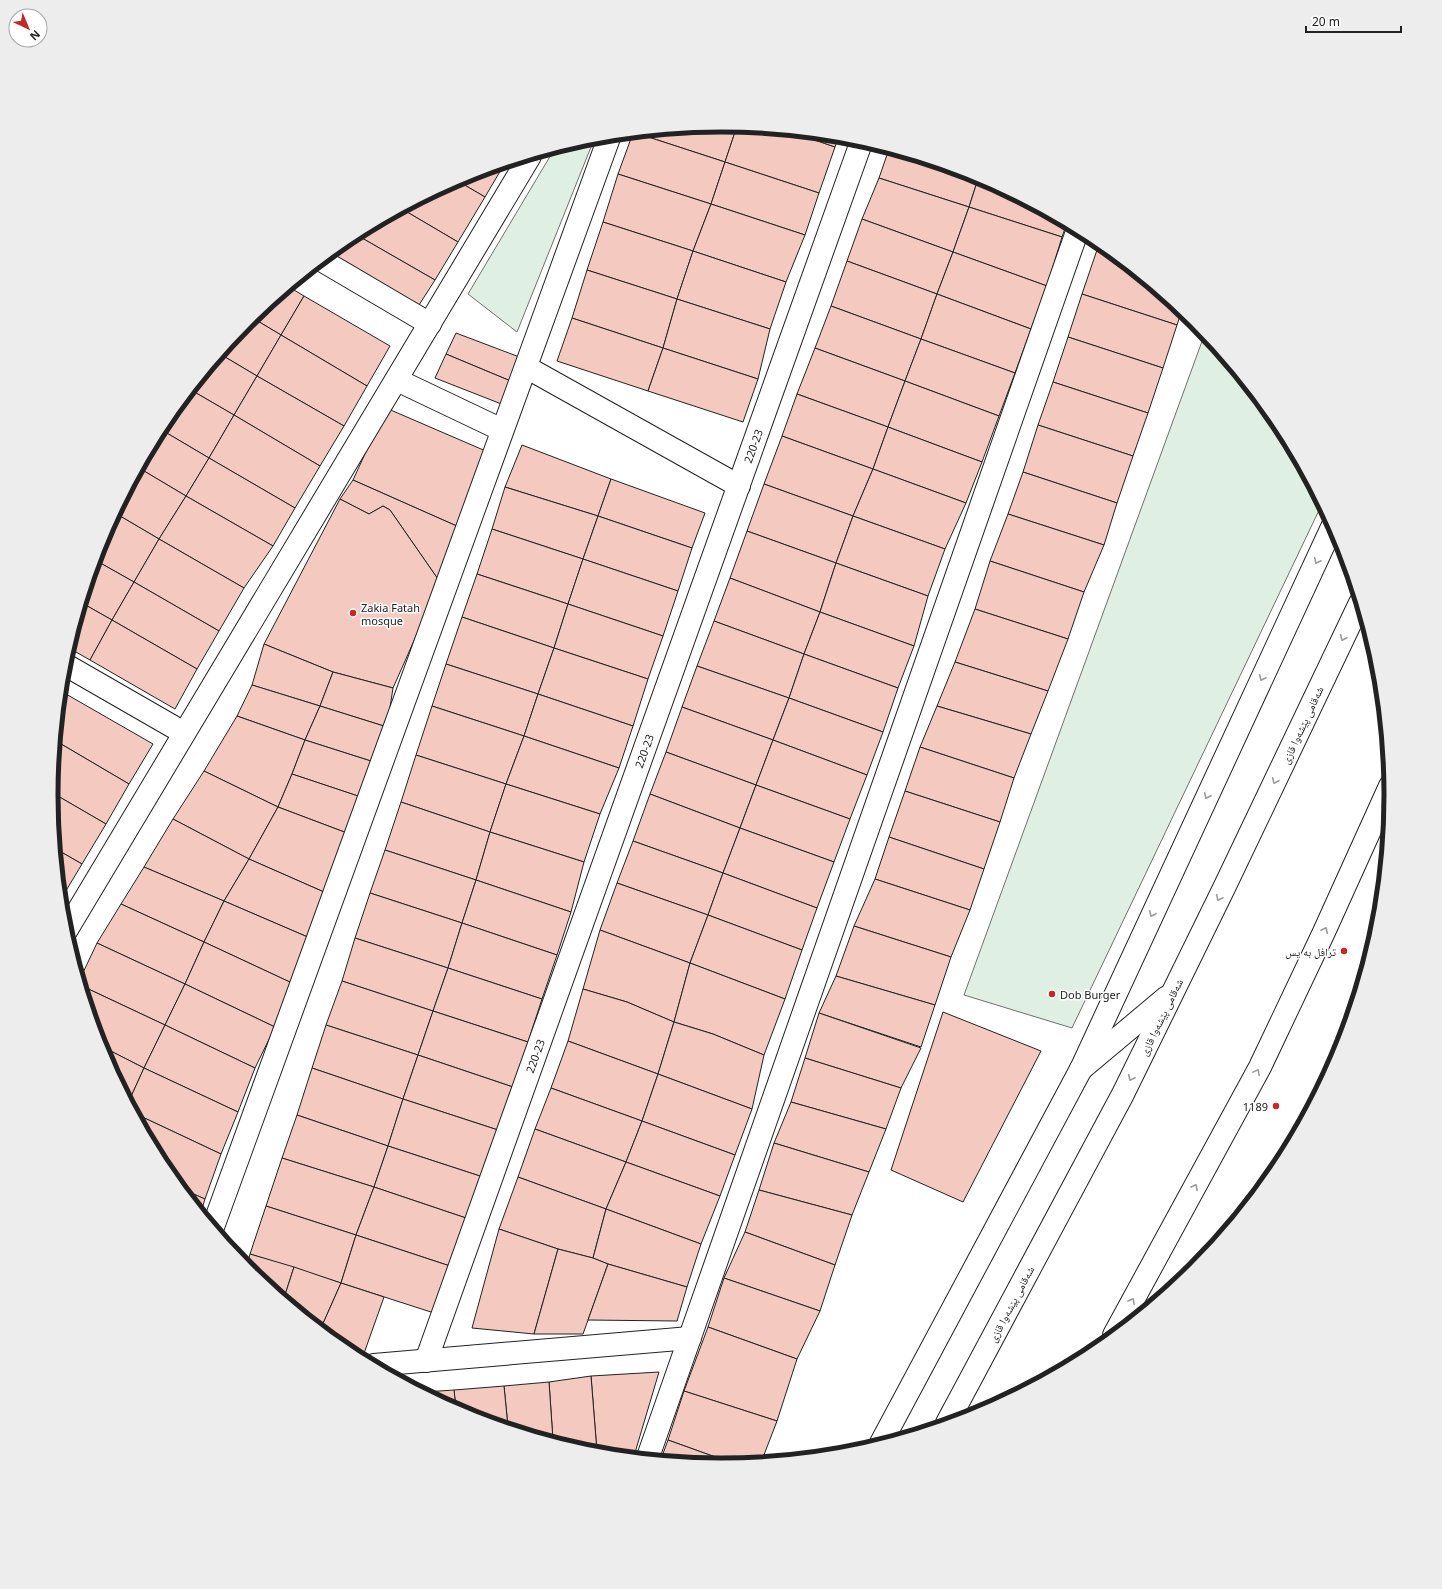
<svg xmlns="http://www.w3.org/2000/svg" width="1442" height="1589" font-family="'Noto Sans','Noto Naskh Arabic',sans-serif">
	<style>
		.green { fill: #e0efe3; stroke: #6f6f6f }
		.building { fill: #f3c9c0; stroke: #222 }
		.lines { fill: none; stroke-linecap: round; stroke-linejoin: round }
		.minor-casing { stroke: #222; stroke-width: 24 }
		.tertiary-casing { stroke: #222; stroke-width: 24 }
		.trunk-casing { stroke: #222; stroke-width: 24 }
		.minor { stroke: #fff; stroke-width: 22 }
		.tertiary { stroke: #fff; stroke-width: 22 }
		.trunk { stroke: #fff; stroke-width: 22 }
		.oneway { stroke: #9c9c9c }
		.poi-dot { fill: #c62828; stroke: #fff; stroke-width: 1.5 }
		.labels { text-anchor: middle; dominant-baseline: central; stroke-width: 3; stroke-linejoin: round; paint-order: stroke }
		.street-label { font-size: 11px; fill: #222; stroke: #fff }
		.poi-label { font-size: 11px; fill: #222; stroke: #fff; text-anchor: start }
		.rim { fill: none; stroke: #222; stroke-width: 5 }
	</style>
	<rect width="100%" height="100%" fill="#fff"/>
	<g class="green">
		<polygon points="591,137 595,137 517,332 468,294 555,148"/>
		<polygon points="1205,333 1278,422 1322,504 1072,1028 964,995"/>
	</g>
	<g class="building">
		<polygon points="721,125 737,126 725,162 636,133"/>
		<polygon points="737,126 789,131 835,147 819,193 725,162"/>
		<polygon points="789,131 839,136 835,147"/>
		<polygon points="633,133 636,133 725,162 711,204 618,174"/>
		<polygon points="889,149 979,176 969,207 879,178"/>
		<polygon points="725,162 819,193 805,235 711,204"/>
		<polygon points="505,163 485,197 456,180 465,175"/>
		<polygon points="618,174 711,204 693,251 603,222"/>
		<polygon points="979,176 1067,223 1062,237 969,207"/>
		<polygon points="879,178 969,207 953,252 862,219"/>
		<polygon points="456,180 485,197 458,242 402,209"/>
		<polygon points="711,204 805,235 786,282 693,251"/>
		<polygon points="969,207 1062,237 1047,286 953,252"/>
		<polygon points="402,209 458,242 435,280 355,234"/>
		<polygon points="862,219 953,252 937,294 847,261"/>
		<polygon points="603,222 693,251 677,299 587,270"/>
		<polygon points="355,234 435,280 419,305 335,256 344,241"/>
		<polygon points="344,241 335,256 330,253"/>
		<polygon points="1099,242 1116,256 1097,250"/>
		<polygon points="1097,250 1116,256 1182,310 1177,325 1082,294"/>
		<polygon points="693,251 786,282 770,329 677,299"/>
		<polygon points="953,252 1047,286 1031,329 937,294"/>
		<polygon points="847,261 937,294 921,339 831,306"/>
		<polygon points="587,270 677,299 663,348 572,318"/>
		<polygon points="289,287 304,296 281,335 251,317"/>
		<polygon points="937,294 1031,329 1015,373 921,339"/>
		<polygon points="1082,294 1177,325 1163,368 1068,337"/>
		<polygon points="304,296 390,346 367,386 281,335"/>
		<polygon points="677,299 770,329 758,379 663,348"/>
		<polygon points="831,306 921,339 905,381 815,348"/>
		<polygon points="251,317 281,335 257,376 220,354"/>
		<polygon points="572,318 663,348 648,391 557,361"/>
		<polygon points="456,333 522,358 513,382 446,354"/>
		<polygon points="281,335 367,386 344,426 257,376"/>
		<polygon points="1068,337 1163,368 1148,413 1053,382"/>
		<polygon points="921,339 1015,373 999,416 905,381"/>
		<polygon points="663,348 758,379 743,422 648,391"/>
		<polygon points="815,348 905,381 888,427 797,394"/>
		<polygon points="220,354 257,376 234,415 191,390"/>
		<polygon points="446,354 513,382 504,405 435,378"/>
		<polygon points="257,376 344,426 320,466 234,415"/>
		<polygon points="905,381 999,416 982,462 888,427"/>
		<polygon points="1053,382 1148,413 1133,456 1038,425"/>
		<polygon points="191,390 234,415 209,458 160,429 164,422"/>
		<polygon points="797,394 888,427 873,469 782,436"/>
		<polygon points="386,408 488,452 459,527 353,480"/>
		<polygon points="234,415 320,466 295,508 209,458"/>
		<polygon points="1038,425 1133,456 1117,503 1023,472"/>
		<polygon points="888,427 982,462 966,503 873,469"/>
		<polygon points="160,429 209,458 186,496 139,468"/>
		<polygon points="782,436 873,469 853,516 764,484"/>
		<polygon points="522,445 611,479 598,516 505,487"/>
		<polygon points="209,458 295,508 273,546 186,496"/>
		<polygon points="139,468 186,496 159,539 115,513"/>
		<polygon points="873,469 966,503 945,549 853,516"/>
		<polygon points="1023,472 1117,503 1104,545 1008,514"/>
		<polygon points="611,479 705,513 692,548 598,516"/>
		<polygon points="353,480 459,527 440,582 390,510 383,506 369,514 340,499"/>
		<polygon points="764,484 853,516 836,563 747,531"/>
		<polygon points="505,487 598,516 583,559 492,529"/>
		<polygon points="186,496 273,546 244,588 159,539"/>
		<polygon points="340,499 369,514 383,506 390,510 440,582 393,688 333,672 264,644"/>
		<polygon points="115,513 159,539 134,582 95,560 102,538"/>
		<polygon points="1008,514 1104,545 1084,592 990,561"/>
		<polygon points="598,516 692,548 678,591 583,559"/>
		<polygon points="853,516 945,549 928,596 836,563"/>
		<polygon points="492,529 583,559 568,604 477,574"/>
		<polygon points="747,531 836,563 820,612 730,578"/>
		<polygon points="159,539 244,588 219,631 134,582"/>
		<polygon points="583,559 678,591 663,636 568,604"/>
		<polygon points="95,560 134,582 112,620 82,603"/>
		<polygon points="990,561 1084,592 1068,639 975,609"/>
		<polygon points="836,563 928,596 914,646 820,612"/>
		<polygon points="477,574 568,604 554,648 462,617"/>
		<polygon points="730,578 820,612 804,654 714,621"/>
		<polygon points="134,582 219,631 197,669 112,620"/>
		<polygon points="82,603 112,620 90,660 69,648"/>
		<polygon points="568,604 663,636 648,679 554,648"/>
		<polygon points="975,609 1068,639 1048,691 955,662"/>
		<polygon points="820,612 914,646 898,688 804,654"/>
		<polygon points="462,617 554,648 538,694 446,664"/>
		<polygon points="112,620 197,669 175,709 90,660"/>
		<polygon points="714,621 804,654 789,698 697,666"/>
		<polygon points="264,644 333,672 320,706 252,685"/>
		<polygon points="554,648 648,679 633,726 538,694"/>
		<polygon points="804,654 898,688 883,732 789,698"/>
		<polygon points="955,662 1048,691 1031,734 937,706"/>
		<polygon points="446,664 538,694 524,736 432,706"/>
		<polygon points="697,666 789,698 773,740 682,707"/>
		<polygon points="333,672 393,688 387,727 320,706"/>
		<polygon points="252,685 320,706 305,740 237,716"/>
		<polygon points="61,691 66,694 60,705"/>
		<polygon points="66,694 153,744 129,784 56,741 60,705"/>
		<polygon points="538,694 633,726 619,768 524,736"/>
		<polygon points="789,698 883,732 867,775 773,740"/>
		<polygon points="320,706 387,727 374,762 305,740"/>
		<polygon points="432,706 524,736 506,784 416,755"/>
		<polygon points="937,706 1031,734 1014,778 920,747"/>
		<polygon points="682,707 773,740 756,785 666,752"/>
		<polygon points="237,716 305,740 292,774 278,807 204,771"/>
		<polygon points="524,736 619,768 600,814 506,784"/>
		<polygon points="305,740 374,762 361,797 292,774"/>
		<polygon points="773,740 867,775 850,819 756,785"/>
		<polygon points="56,741 129,784 106,824 51,792"/>
		<polygon points="920,747 1014,778 1000,822 905,791"/>
		<polygon points="666,752 756,785 740,828 650,794"/>
		<polygon points="416,755 506,784 490,832 401,802"/>
		<polygon points="204,771 278,807 249,859 173,819"/>
		<polygon points="292,774 361,797 347,833 278,807"/>
		<polygon points="506,784 600,814 584,862 490,832"/>
		<polygon points="756,785 850,819 834,862 740,828"/>
		<polygon points="905,791 1000,822 984,869 889,837"/>
		<polygon points="51,792 106,824 82,864 56,849"/>
		<polygon points="650,794 740,828 723,873 633,841"/>
		<polygon points="401,802 490,832 476,880 385,850"/>
		<polygon points="278,807 347,833 324,892 249,859"/>
		<polygon points="173,819 249,859 224,901 144,867"/>
		<polygon points="740,828 834,862 817,908 723,873"/>
		<polygon points="490,832 584,862 571,912 476,880"/>
		<polygon points="889,837 984,869 970,910 875,879"/>
		<polygon points="633,841 723,873 708,915 617,883"/>
		<polygon points="56,849 82,864 61,899"/>
		<polygon points="385,850 476,880 462,923 370,893"/>
		<polygon points="249,859 324,892 310,938 224,901"/>
		<polygon points="144,867 224,901 204,942 121,904"/>
		<polygon points="723,873 817,908 802,950 708,915"/>
		<polygon points="875,879 970,910 951,957 854,926"/>
		<polygon points="476,880 571,912 557,955 462,923"/>
		<polygon points="617,883 708,915 690,963 600,930"/>
		<polygon points="370,893 462,923 448,968 355,938"/>
		<polygon points="224,901 310,938 292,983 204,942"/>
		<polygon points="121,904 204,942 185,984 97,943"/>
		<polygon points="708,915 802,950 785,999 690,963"/>
		<polygon points="462,923 557,955 542,999 448,968"/>
		<polygon points="854,926 951,957 935,1005 836,976"/>
		<polygon points="600,930 690,963 674,1022 627,1002 583,989"/>
		<polygon points="355,938 448,968 433,1011 342,981"/>
		<polygon points="204,942 292,983 275,1027 185,984"/>
		<polygon points="97,943 185,984 165,1025 82,986 80,979"/>
		<polygon points="690,963 785,999 764,1055 713,1034 674,1022"/>
		<polygon points="448,968 542,999 528,1042 433,1011"/>
		<polygon points="836,976 935,1005 921,1047 819,1013"/>
		<polygon points="342,981 433,1011 418,1055 326,1025"/>
		<polygon points="185,984 275,1027 255,1068 165,1025"/>
		<polygon points="82,986 165,1025 144,1068 101,1046"/>
		<polygon points="583,989 627,1002 674,1022 658,1074 568,1041"/>
		<polygon points="433,1011 528,1042 513,1087 418,1055"/>
		<polygon points="943,1012 1041,1051 963,1202 891,1170"/>
		<polygon points="819,1013 921,1048 901,1088 805,1058"/>
		<polygon points="674,1022 713,1034 764,1055 752,1109 658,1074"/>
		<polygon points="165,1025 255,1068 238,1112 144,1068"/>
		<polygon points="326,1025 418,1055 403,1099 312,1068"/>
		<polygon points="568,1041 658,1074 642,1121 551,1088"/>
		<polygon points="101,1046 144,1068 129,1101 102,1051"/>
		<polygon points="418,1055 513,1087 498,1130 403,1099"/>
		<polygon points="805,1058 901,1088 886,1129 791,1102"/>
		<polygon points="144,1068 238,1112 221,1154 136,1114 129,1101"/>
		<polygon points="312,1068 403,1099 388,1146 297,1115"/>
		<polygon points="658,1074 752,1109 735,1155 642,1121"/>
		<polygon points="551,1088 642,1121 626,1162 535,1129"/>
		<polygon points="403,1099 498,1130 483,1177 388,1146"/>
		<polygon points="791,1102 886,1129 869,1172 774,1143"/>
		<polygon points="136,1114 221,1154 205,1199 182,1189 164,1167"/>
		<polygon points="297,1115 388,1146 374,1187 282,1158"/>
		<polygon points="642,1121 735,1155 720,1196 626,1162"/>
		<polygon points="535,1129 626,1162 606,1209 518,1177"/>
		<polygon points="774,1143 869,1172 852,1215 759,1190"/>
		<polygon points="388,1146 483,1177 469,1219 374,1187"/>
		<polygon points="282,1158 374,1187 356,1235 266,1206"/>
		<polygon points="626,1162 720,1196 701,1244 606,1209"/>
		<polygon points="518,1177 606,1209 593,1258 558,1249 499,1229"/>
		<polygon points="374,1187 469,1219 450,1266 356,1235"/>
		<polygon points="182,1189 205,1199 201,1212"/>
		<polygon points="759,1190 852,1215 835,1265 745,1232"/>
		<polygon points="266,1206 356,1235 341,1283 250,1254"/>
		<polygon points="606,1209 701,1244 687,1287 608,1264 593,1258"/>
		<polygon points="499,1229 558,1249 534,1334 472,1328"/>
		<polygon points="745,1232 835,1265 820,1311 724,1278"/>
		<polygon points="356,1235 450,1266 434,1313 341,1283"/>
		<polygon points="558,1249 593,1258 608,1264 583,1334 534,1334"/>
		<polygon points="250,1254 294,1267 284,1298 246,1267"/>
		<polygon points="608,1264 687,1287 677,1321 588,1320"/>
		<polygon points="294,1267 341,1283 321,1328 284,1298"/>
		<polygon points="724,1278 820,1311 797,1359 708,1327"/>
		<polygon points="341,1283 384,1297 362,1359 349,1351 321,1328"/>
		<polygon points="708,1327 797,1359 777,1421 684,1391"/>
		<polygon points="659,1372 634,1456 597,1452 591,1376"/>
		<polygon points="591,1376 597,1452 590,1452 553,1440 549,1382"/>
		<polygon points="549,1382 553,1440 508,1427 504,1386"/>
		<polygon points="504,1386 508,1427 464,1413 456,1409 454,1390"/>
		<polygon points="454,1390 456,1409 425,1392"/>
		<polygon points="684,1391 777,1421 762,1460 732,1463 668,1440"/>
		<polygon points="668,1440 732,1463 721,1464 661,1459"/>
	</g>
	<g class="lines">
		<defs>
			<g id="minor">
				<polyline points="321,260 430,324"/>
				<polyline points="526,367 739,486"/>
				<polyline points="397,380 502,430"/>
				<polyline points="64,664 184,733"/>
				<polyline points="66,931 530,156"/>
				<polyline points="213,1227 610,135"/>
				<polyline points="426,1361 862,140"/>
				<polyline points="374,1365 690,1338"/>
				<polyline points="648,1457 1078,229"/>
			</g>
			<polyline id="tertiary" points="881,1443 1081,1069 1333,525"/>
			<g id="trunk">
				<polyline points="1081,1069 1167,997"/>
				<polyline points="1114,1335 1260,1067 1324,932 1390,786"/>
				<polyline points="947,1423 1123,1094 1224,888 1360,603"/>
			</g>
		</defs>
		<use href="#minor" class="minor-casing"/>
		<use href="#tertiary" class="tertiary-casing"/>
		<use href="#trunk" class="trunk-casing"/>
		<use href="#minor" class="minor"/>
		<use href="#tertiary" class="tertiary"/>
		<use href="#trunk" class="trunk"/>
	</g>
	<defs><path id="oneway-chevron" d="M-2-3.5L2.5 0L-2 3.5" fill="none" stroke-width="1.6" stroke-linecap="round" stroke-linejoin="round"/></defs>
	<g class="oneway">
		<use href="#oneway-chevron" transform="translate(1317 561) rotate(115)"/>
		<use href="#oneway-chevron" transform="translate(1343 638) rotate(115)"/>
		<use href="#oneway-chevron" transform="translate(1262 678) rotate(115)"/>
		<use href="#oneway-chevron" transform="translate(1275 781) rotate(115)"/>
		<use href="#oneway-chevron" transform="translate(1207 796) rotate(115)"/>
		<use href="#oneway-chevron" transform="translate(1219 898) rotate(116)"/>
		<use href="#oneway-chevron" transform="translate(1152 914) rotate(115)"/>
		<use href="#oneway-chevron" transform="translate(1325 930) rotate(-65)"/>
		<use href="#oneway-chevron" transform="translate(1257 1072) rotate(-62)"/>
		<use href="#oneway-chevron" transform="translate(1131 1078) rotate(116)"/>
		<use href="#oneway-chevron" transform="translate(1195 1187) rotate(-61)"/>
		<use href="#oneway-chevron" transform="translate(1132 1301) rotate(-61)"/>
	</g>
	<g class="poi-dot">
		<circle cx="353" cy="613" r="4"/>
		<circle cx="1344" cy="951" r="4"/>
		<circle cx="1052" cy="994" r="4"/>
		<circle cx="1276" cy="1106" r="4"/>
	</g>
	<g class="labels">
		<g class="street-label">
			<text transform="translate(753 446) rotate(-70)">220-23</text>
			<text transform="translate(1302 725) rotate(-65)">شەقامی پێشەوا قازی</text>
			<text transform="translate(644 751) rotate(-70)">220-23</text>
			<text transform="translate(1161 1017) rotate(-64)">شەقامی پێشەوا قازی</text>
			<text transform="translate(535 1056) rotate(-70)">220-23</text>
			<text transform="translate(1011 1304) rotate(-62)">شەقامی پێشەوا قازی</text>
		</g>
		<g class="poi-label">
			<text x="361" y="607">Zakia Fatah<tspan x="361" dy="13">mosque</tspan></text>
			<text x="1336" y="951" text-anchor="end">ترافل به يس</text>
			<text x="1060" y="994">Dob Burger</text>
			<text x="1268" y="1106" text-anchor="end">1189</text>
		</g>
	</g>
	<path d="M0 0H1442V1589H0ZM58 795a663 663 0 1 1 1326 0a663 663 0 1 1-1326 0Z" fill="#ededed" fill-rule="evenodd"/>
	<path class="rim" d="M58 795a663 663 0 1 1 1326 0a663 663 0 1 1-1326 0Z"/>
	<g transform="translate(28 28) rotate(136)"><circle r="19" fill="#ffffff" stroke="#a7a7a7"/>
	<path d="M0-3L7 15L0 10L-7 15Z" fill="#c62828"/>
	<text y="-6" font-size="11" font-weight="bold" text-anchor="middle" fill="#222222">N</text>
	</g>
	<path d="M1306 26v6h95v-6" fill="none" stroke="#222222" stroke-width="2"/>
	<text x="1312" y="26" font-size="12" fill="#222222" stroke="#ffffff" stroke-width="3" paint-order="stroke">20 m</text>
</svg>
